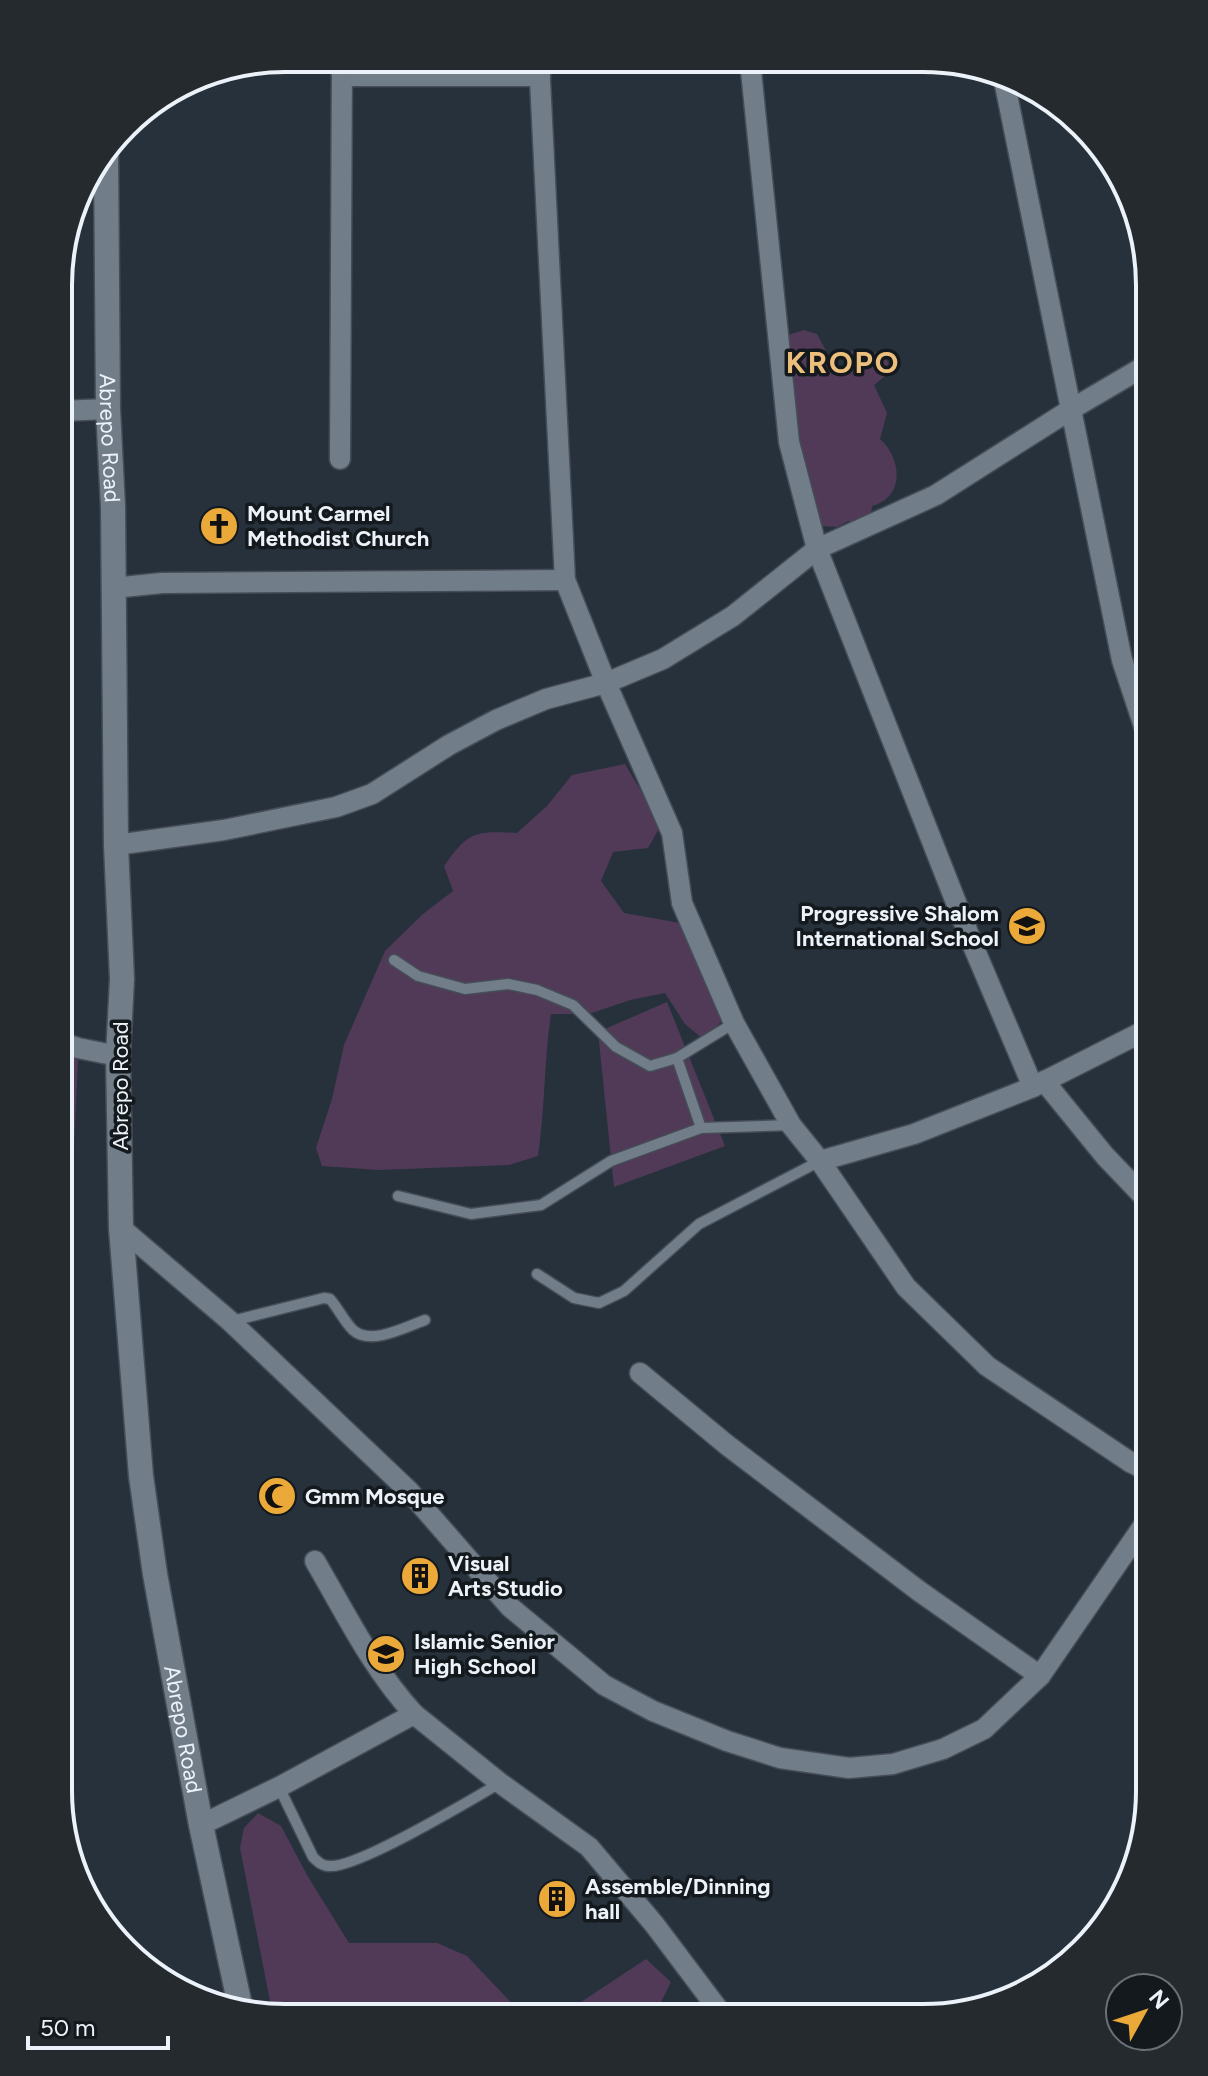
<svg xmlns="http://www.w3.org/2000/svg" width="1208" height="2076" font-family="Figtree,sans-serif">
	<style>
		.green { fill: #513a58 }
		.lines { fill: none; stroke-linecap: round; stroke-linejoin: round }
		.lane-casing { stroke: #454d56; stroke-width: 13 }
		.street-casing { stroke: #454d56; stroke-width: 23 }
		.secondary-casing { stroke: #454d56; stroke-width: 27 }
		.lane { stroke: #727d8a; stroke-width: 10 }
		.street { stroke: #727d8a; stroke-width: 20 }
		.secondary { stroke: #727d8a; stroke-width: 24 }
		.labels { text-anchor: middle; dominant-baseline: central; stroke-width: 7; stroke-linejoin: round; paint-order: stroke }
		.street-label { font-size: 22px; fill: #ecf2f9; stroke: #14191d }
		.poi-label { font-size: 22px; font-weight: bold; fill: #ecf2f9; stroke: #14191d; text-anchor: start }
		.district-label { font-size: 30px; font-weight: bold; letter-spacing: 2px; fill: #edbf7c; stroke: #14191d }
		.rim { fill: none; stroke: #ecf2f9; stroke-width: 4 }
	</style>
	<rect width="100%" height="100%" fill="#27313c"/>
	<g class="green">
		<path d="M804,330L817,334L825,349L823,361L844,370L851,351L861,350L870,354L879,351L888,362L890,372L874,385L887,413L880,439C901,457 906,497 872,506L871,514L854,523L848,521L837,527L822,526C797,465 792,400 788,335Z"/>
		<polygon points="60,449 71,463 71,527 60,526"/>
		<polygon points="59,606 63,611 69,997 62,999 59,995"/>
		<path d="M625,764L661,825L648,848L613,852L601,881L624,913L680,923L723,1020L703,1039L685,1024L665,993L630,1000L589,1014H551C544,1061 545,1109 538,1156L509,1165L379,1170L322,1166L316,1148L332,1099L344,1045L385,951L423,914L453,891L444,866C469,831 475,831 517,833L547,806L572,775Z"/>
		<polygon points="667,1002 725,1146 614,1187 598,1032"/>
		<polygon points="59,1051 78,1060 74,1147 59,1163"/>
		<polygon points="258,1813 281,1826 307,1875 349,1943 437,1943 467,1956 520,2012 563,2014 646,1959 671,1982 660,2004 617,2017 273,2016 240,1848 244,1828"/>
	</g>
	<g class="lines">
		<defs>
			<g id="lane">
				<polyline points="394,960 418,976 465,989 508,984 537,990 573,1005 616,1047 650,1066 677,1058 734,1023"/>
				<polyline points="677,1058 701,1128"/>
				<polyline points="398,1196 471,1214 541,1205 611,1161 701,1128 791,1125"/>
				<polyline points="537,1274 574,1298 599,1303 624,1291 699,1224 820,1161"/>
				<path d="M232,1321L324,1298L330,1299C338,1308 344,1321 353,1330C370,1346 406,1327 425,1320"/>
				<path d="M279,1787L313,1857C318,1862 322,1866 329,1866C356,1869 471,1800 500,1783"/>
				<polyline points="964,2004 974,2010"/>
			</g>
			<g id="street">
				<polyline points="539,60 565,580 606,683 672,833 682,903 734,1023 791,1125 820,1161 906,1287 987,1366 1130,1462 1150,1472"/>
				<polyline points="750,61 789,442 817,549 974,948 1033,1087"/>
				<polyline points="342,76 540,76"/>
				<polyline points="1004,80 1122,660 1150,744"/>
				<polyline points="60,411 108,409"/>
				<polyline points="340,459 342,58"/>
				<polyline points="113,588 162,583 565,580"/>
				<polyline points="116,845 224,830 336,807 372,794 449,745 496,720 546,699 606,683 663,659 733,616 817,549 936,495 1070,410 1150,363"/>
				<polyline points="59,1042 78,1048 118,1056"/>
				<polyline points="1044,1081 1105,1156 1150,1203"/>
				<polyline points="820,1161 914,1134 1033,1087 1150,1028"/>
				<polyline points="121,1228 230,1321 409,1491 510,1607 604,1685 653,1711 727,1741 780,1758 849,1768 893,1764 943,1749 984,1729 1040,1676 1150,1516"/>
				<polyline points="640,1373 727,1445 919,1591 1040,1676"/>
				<path d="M315,1561C346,1614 372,1668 414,1714"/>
				<polyline points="201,1825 279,1787 414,1714 500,1783 589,1847 654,1924 724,2017"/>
			</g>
			<g id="secondary">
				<path id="s1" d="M106,152L108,409L113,507L116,845L122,979L118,1056L121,1228L141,1476L155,1574L201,1825L241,2010"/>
			</g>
		</defs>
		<use href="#lane" class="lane-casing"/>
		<use href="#street" class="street-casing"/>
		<use href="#secondary" class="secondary-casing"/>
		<use href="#lane" class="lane"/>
		<use href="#street" class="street"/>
		<use href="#secondary" class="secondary"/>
	</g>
	<defs>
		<symbol id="church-disc" viewBox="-11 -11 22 22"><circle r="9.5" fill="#eba939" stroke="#14191d"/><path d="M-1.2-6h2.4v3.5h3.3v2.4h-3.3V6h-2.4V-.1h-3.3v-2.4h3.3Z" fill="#111"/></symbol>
		<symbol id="school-disc" viewBox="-11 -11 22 22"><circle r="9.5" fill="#eba939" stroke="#14191d"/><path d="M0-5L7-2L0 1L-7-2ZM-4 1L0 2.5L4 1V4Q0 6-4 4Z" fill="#111"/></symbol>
		<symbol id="mosque-disc" viewBox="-11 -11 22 22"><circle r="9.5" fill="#eba939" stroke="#14191d"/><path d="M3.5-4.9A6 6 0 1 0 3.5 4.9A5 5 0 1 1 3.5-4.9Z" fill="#111"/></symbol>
		<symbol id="building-disc" viewBox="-11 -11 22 22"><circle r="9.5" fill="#eba939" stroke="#14191d"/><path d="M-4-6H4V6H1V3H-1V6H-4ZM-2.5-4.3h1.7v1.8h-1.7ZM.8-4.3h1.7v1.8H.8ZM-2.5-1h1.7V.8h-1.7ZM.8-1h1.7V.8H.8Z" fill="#111"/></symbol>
	</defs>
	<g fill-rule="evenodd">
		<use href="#church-disc" x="197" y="504" width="44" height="44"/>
		<use href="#school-disc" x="1005" y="904" width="44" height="44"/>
		<use href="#mosque-disc" x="255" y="1474" width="44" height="44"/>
		<use href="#building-disc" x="398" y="1554" width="44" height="44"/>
		<use href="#school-disc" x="364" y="1632" width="44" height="44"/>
		<use href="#building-disc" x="535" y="1877" width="44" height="44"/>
	</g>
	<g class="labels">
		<g class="street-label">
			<text stroke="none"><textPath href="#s1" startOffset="286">Abrepo Road</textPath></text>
			<text transform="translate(120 1086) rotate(-90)">Abrepo Road</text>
			<text stroke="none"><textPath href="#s1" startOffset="1582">Abrepo Road</textPath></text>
		</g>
		<g class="poi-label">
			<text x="247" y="513">Mount Carmel<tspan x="247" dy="25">Methodist Church</tspan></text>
			<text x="999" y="913" text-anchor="end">Progressive Shalom<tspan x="999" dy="25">International School</tspan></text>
			<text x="305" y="1496">Gmm Mosque</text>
			<text x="448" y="1563">Visual<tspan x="448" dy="25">Arts Studio</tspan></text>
			<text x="414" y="1641">Islamic Senior<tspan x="414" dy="25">High School</tspan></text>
			<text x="585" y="1886">Assemble/Dinning<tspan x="585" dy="25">hall</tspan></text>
		</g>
		<g class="district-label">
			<text x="843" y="362">KROPO</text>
		</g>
	</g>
	<path d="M0 0H1208V2076H0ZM285 72H923A213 213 0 0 1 1136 285V1791A213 213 0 0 1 923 2004H285A213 213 0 0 1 72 1791V285A213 213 0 0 1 285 72Z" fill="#252a2f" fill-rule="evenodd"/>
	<path class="rim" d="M285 72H923A213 213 0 0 1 1136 285V1791A213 213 0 0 1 923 2004H285A213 213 0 0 1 72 1791V285A213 213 0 0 1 285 72Z"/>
	<g transform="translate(1144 2012) rotate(50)"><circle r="38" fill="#14191d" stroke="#6a7075" stroke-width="2"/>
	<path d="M0-6L14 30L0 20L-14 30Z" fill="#eba939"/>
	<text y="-12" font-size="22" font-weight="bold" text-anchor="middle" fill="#ecf2f9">N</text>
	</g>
	<path d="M28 2036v12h140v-12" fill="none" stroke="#ecf2f9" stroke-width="4"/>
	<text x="40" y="2036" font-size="24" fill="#ecf2f9" stroke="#14191d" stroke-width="6" paint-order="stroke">50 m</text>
</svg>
